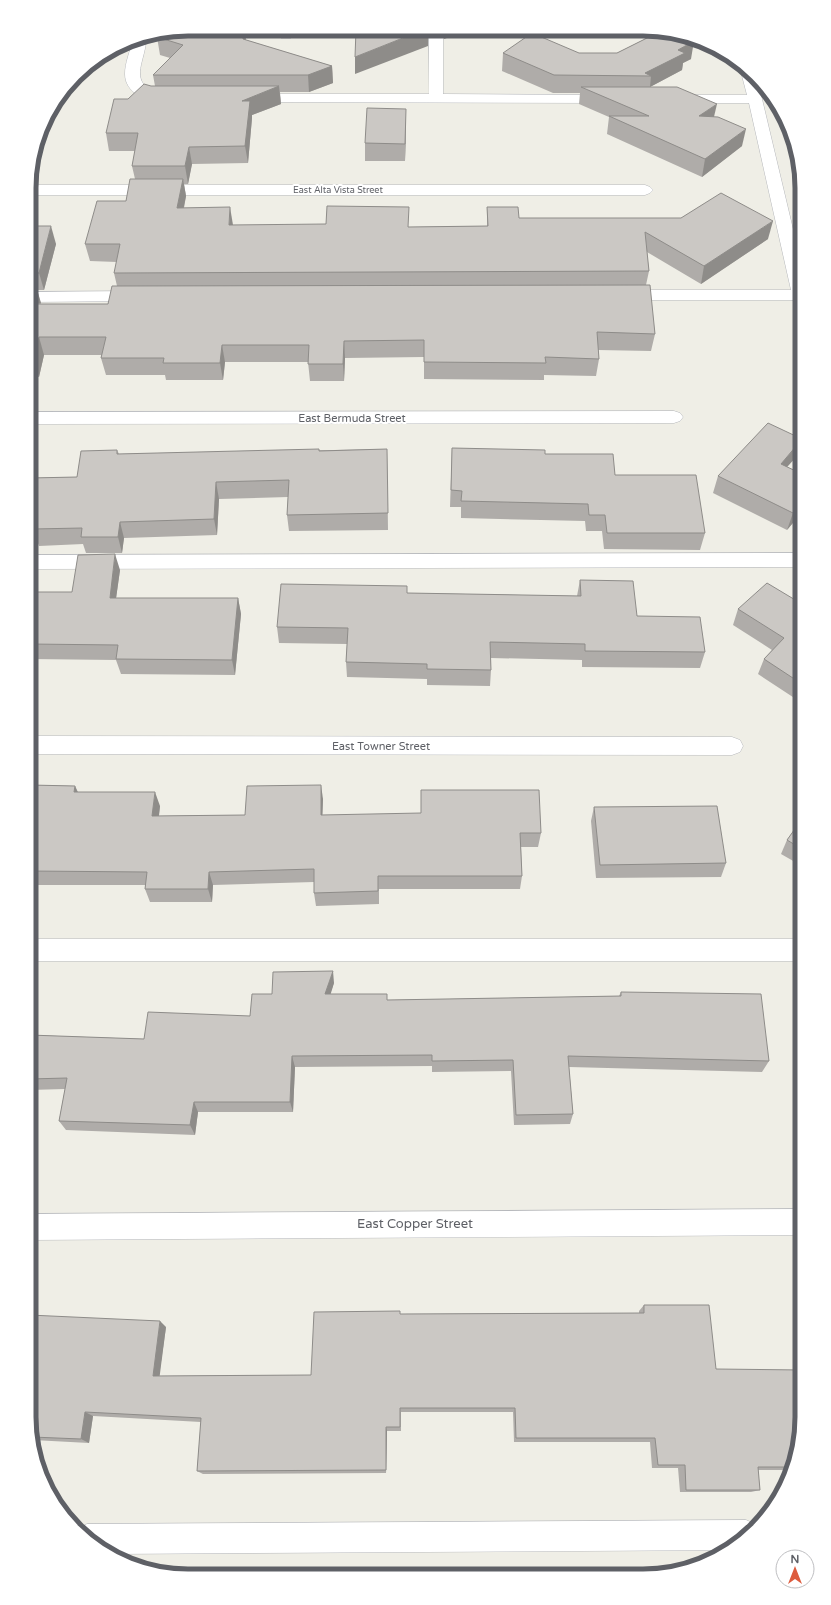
<svg xmlns="http://www.w3.org/2000/svg" width="831" height="1605" font-family="'Varela Round',sans-serif">
	<style>
		.lines { fill: none; stroke-linecap: round; stroke-linejoin: round }
		.minor-casing { stroke: #b6b8bc; stroke-width: 1 }
		.minor { fill: #fff; fill-rule: evenodd }
		.wall { fill: #afaca9 }
		.shaded-wall { fill: #8e8c89 }
		.building { fill: #cbc8c4; stroke: #8e8c89 }
		.labels { text-anchor: middle; dominant-baseline: central; stroke-width: 4; stroke-linejoin: round; paint-order: stroke }
		.far-street-label { font-size: 9px; fill: #5e6066; stroke: #fff }
		.street-label { font-size: 11px; fill: #5e6066; stroke: #fff }
		.near-street-label { font-size: 13px; fill: #5e6066; stroke: #fff }
		.rim { fill: none; stroke: #5e6066; stroke-width: 5 }
	</style>
	<rect width="100%" height="100%" fill="#efeee6"/>
	<g class="lines">
		<defs>
			<g id="minor">
				<polygon points="280,30 293,30 293,35 291,38 281,38 279,35"/>
				<polygon points="429,31 443,31 443,94 610,95 615,96 617,99 615,102 610,103 250,102 245,101 243,98 245,95 250,94 429,94"/>
				<polygon points="579,31 593,32 591,35 581,35"/>
				<path d="M146,37C147,60 127,79 155,93C160,95 166,94 171,95L173,98L171,101C154,105 125,96 125,74C125,63 130,51 133,40Z"/>
				<polygon points="743,65 757,78 802,267 802,307 796,306 793,300 622,300 616,299 614,295 616,291 622,290 791,290 749,103 674,103 669,102 667,99 669,96 674,95 747,95 740,68"/>
				<polygon points="30,185 645,185 650,187 653,190 650,193 645,195 30,195"/>
				<polygon points="139,291 145,292 147,296 145,300 139,301 30,302 30,292"/>
				<polygon points="674,411 680,413 683,417 680,421 674,423 30,424 30,412"/>
				<polygon points="802,553 802,567 30,569 30,555"/>
				<polygon points="30,736 732,737 740,740 743,746 740,752 732,755 30,754"/>
				<polygon points="30,939 802,939 802,961 29,961"/>
				<polygon points="802,1209 802,1235 29,1240 29,1214"/>
				<polygon points="746,1520 757,1525 730,1550 109,1554 83,1537 76,1529 87,1524"/>
			</g>
		</defs>
		<use href="#minor" class="minor-casing"/>
		<use href="#minor" class="minor"/>
	</g>
	<g class="wall">
		<polygon points="188,29 246,29 246,40 332,66 333,83 309,92 280,92 281,104 252,115 252,118 248,163 192,164 188,184 184,184 186,196 184,208 233,225 409,227 487,226 487,207 519,218 768,239 701,284 647,252 649,271 646,285 655,334 651,351 598,350 599,359 596,376 544,375 544,380 424,379 424,357 345,358 344,381 310,381 308,362 225,362 223,380 166,380 165,375 106,375 101,358 102,355 44,355 39,377 30,377 30,226 56,244 44,290 37,290 41,304 108,304 117,286 114,273 117,262 90,261 85,244 126,201 135,179 132,166 135,151 109,151 106,133 128,99 151,86 155,86 153,75 170,58 160,55 157,37"/>
		<polygon points="644,32 674,32 691,59 683,63 682,70 650,87 714,117 742,146 702,177 607,134 609,117 579,104 580,93 553,93 502,71 503,53 617,53 645,39"/>
		<polygon points="59,100 55,114 51,114 39,166 31,166 45,117"/>
		<polygon points="406,126 405,161 365,161 365,143"/>
		<polygon points="802,439 797,456 787,467 802,474 802,512 787,530 713,493 718,476"/>
		<polygon points="452,448 545,454 615,475 705,533 700,550 604,549 602,531 586,531 585,521 461,518 461,507 450,507"/>
		<polygon points="387,449 388,530 289,531 287,515 288,497 219,499 217,535 124,538 122,553 86,553 83,544 39,546 33,530 30,530 30,478 77,477 117,450 119,454"/>
		<polygon points="120,570 116,598 238,598 241,614 235,675 121,674 116,660 30,659 30,592 72,592"/>
		<polygon points="580,580 637,616 705,652 700,668 582,667 582,660 491,658 491,670 490,686 427,685 427,679 347,677 346,662 347,644 279,643 277,627 407,593 577,596"/>
		<polygon points="802,604 802,703 758,674 764,659 772,650 733,625 738,609"/>
		<polygon points="30,785 75,786 78,792 160,806 159,816 245,815 323,799 322,815 541,833 538,847 521,847 522,876 520,889 379,889 379,904 316,906 314,893 314,882 213,885 212,902 150,902 145,889 145,885 30,885"/>
		<polygon points="594,807 726,863 721,877 596,878 591,821"/>
		<polygon points="802,819 802,866 781,854 787,840"/>
		<polygon points="334,983 330,994 387,994 387,1000 619,996 621,992 769,1061 762,1072 569,1067 573,1114 570,1124 514,1125 511,1071 432,1072 432,1066 295,1067 293,1112 198,1112 195,1135 66,1130 59,1121 65,1089 29,1090 29,1035 144,1039 250,1016 272,994"/>
		<polygon points="802,1025 802,1044 793,1038"/>
		<polygon points="644,1305 716,1369 802,1428 792,1470 758,1470 760,1490 751,1492 680,1492 678,1468 652,1468 650,1442 514,1442 513,1412 401,1412 401,1431 387,1431 386,1473 203,1474 197,1471 201,1422 93,1416 89,1443 33,1440 29,1417 166,1327 159,1376 311,1375 400,1314 639,1313 639,1311"/>
	</g>
	<g class="shaded-wall">
		<polygon points="243,29 246,29 245,56 243,39"/>
		<polygon points="423,30 428,30 428,46 355,74 355,57"/>
		<polygon points="445,31 467,31 444,39"/>
		<polygon points="694,41 691,59 683,63 682,70 650,87 651,76 645,73 678,50"/>
		<polygon points="332,66 333,83 309,92 308,75"/>
		<polygon points="279,86 281,104 252,115 252,118 248,163 245,146 242,101"/>
		<polygon points="59,100 55,114 53,107"/>
		<polygon points="717,104 713,121 699,116"/>
		<polygon points="406,109 406,126 405,161 405,144"/>
		<polygon points="51,111 51,114 39,166 35,152 45,117"/>
		<polygon points="746,129 742,146 702,177 705,159"/>
		<polygon points="189,147 192,164 188,184 185,166"/>
		<polygon points="183,179 186,196 180,226 177,208"/>
		<polygon points="230,207 233,225 229,225"/>
		<polygon points="773,221 768,239 701,284 704,266"/>
		<polygon points="51,226 56,244 44,290 39,273"/>
		<polygon points="36,286 41,303 32,304"/>
		<polygon points="39,337 44,355 39,377 33,360"/>
		<polygon points="344,341 345,358 344,381 343,364"/>
		<polygon points="222,345 225,362 223,380 220,363"/>
		<polygon points="802,440 797,456 775,480 781,464"/>
		<polygon points="216,482 219,499 217,535 214,519"/>
		<polygon points="802,503 802,512 787,530 793,513"/>
		<polygon points="120,522 124,538 122,553 118,537"/>
		<polygon points="115,554 120,570 114,613 110,598"/>
		<polygon points="238,598 241,614 235,675 232,660"/>
		<polygon points="321,785 323,799 322,829 321,815"/>
		<polygon points="75,786 81,800 74,792"/>
		<polygon points="155,792 160,806 157,830 152,816"/>
		<polygon points="209,872 213,885 212,902 208,889"/>
		<polygon points="333,971 334,983 327,1006 325,994"/>
		<polygon points="29,986 34,993 29,1022"/>
		<polygon points="292,1056 295,1067 293,1112 290,1102"/>
		<polygon points="194,1102 198,1112 195,1135 190,1125"/>
		<polygon points="160,1321 166,1327 159,1381 153,1376"/>
		<polygon points="85,1412 93,1416 89,1443 81,1439"/>
		<polygon points="386,1427 387,1431 386,1473"/>
	</g>
	<g class="building">
		<polygon points="188,29 243,29 243,39 332,66 308,75 153,75 183,45 157,37 162,34"/>
		<polygon points="356,30 423,30 355,57"/>
		<polygon points="650,32 674,32 693,39 694,41 678,50 685,53 645,73 651,76 554,75 503,53 532,33 579,53 617,53 651,36"/>
		<polygon points="144,84 151,86 279,86 242,101 250,101 245,146 189,147 185,166 132,166 138,133 106,133 114,99 128,99"/>
		<polygon points="581,87 677,87 717,104 699,116 718,117 746,129 705,159 609,116 649,116"/>
		<polygon points="367,108 406,109 405,144 365,143"/>
		<polygon points="130,179 183,179 177,208 230,207 229,225 326,224 327,206 409,207 408,227 488,226 487,207 518,207 519,218 681,218 721,193 773,221 704,266 645,232 649,271 114,273 120,244 85,244 97,201 126,201"/>
		<polygon points="30,226 51,226 39,273 30,273"/>
		<polygon points="650,285 655,334 597,332 599,359 545,357 546,363 424,362 424,340 344,341 343,364 308,364 309,345 222,345 220,363 163,363 164,358 101,358 106,337 39,337 33,360 30,360 30,286 36,286 32,304 108,304 112,286"/>
		<polygon points="768,423 802,439 781,464 802,474 802,503 793,513 718,476"/>
		<polygon points="452,448 545,450 545,454 613,454 615,475 696,475 705,533 607,533 605,515 589,515 588,504 461,501 462,491 451,490"/>
		<polygon points="319,449 319,451 387,449 388,513 287,515 289,480 216,482 214,519 120,522 118,537 81,537 82,528 33,529 36,513 30,513 30,478 77,477 81,451 117,450 117,454"/>
		<polygon points="115,554 110,598 238,598 232,660 116,659 118,645 30,644 30,592 72,592 78,555"/>
		<polygon points="580,580 633,581 637,616 700,617 705,652 585,651 585,644 490,642 491,670 427,669 427,664 346,662 348,628 277,627 281,584 407,586 407,593 581,596"/>
		<polygon points="767,583 802,604 802,684 764,659 784,638 738,609"/>
		<polygon points="30,785 75,786 74,792 155,792 152,816 245,815 247,786 321,785 321,815 421,813 421,790 539,790 541,833 520,833 522,876 378,876 378,891 314,893 314,869 209,872 208,889 145,889 147,872 30,871"/>
		<polygon points="717,806 726,863 600,865 594,807"/>
		<polygon points="802,819 802,849 787,840"/>
		<polygon points="333,971 325,994 387,994 387,1000 621,996 621,992 761,994 769,1061 568,1056 573,1114 516,1115 513,1060 432,1061 432,1055 292,1056 290,1102 194,1102 190,1125 59,1121 67,1078 29,1079 29,1035 144,1039 148,1012 250,1016 252,994 272,994 273,972"/>
		<polygon points="644,1305 709,1305 716,1369 802,1370 802,1428 792,1467 758,1467 760,1490 686,1490 685,1465 658,1465 655,1438 516,1438 515,1408 400,1408 400,1427 386,1427 386,1470 197,1471 201,1418 85,1412 81,1439 32,1437 29,1417 29,1315 160,1321 153,1376 311,1375 314,1312 400,1311 400,1314 644,1313"/>
	</g>
	<g class="labels">
		<g class="far-street-label">
			<text x="338" y="190">East Alta Vista Street</text>
		</g>
		<g class="street-label">
			<text x="352" y="418">East Bermuda Street</text>
			<text x="381" y="746">East Towner Street</text>
		</g>
		<g class="near-street-label">
			<text x="415" y="1224">East Copper Street</text>
		</g>
	</g>
	<path d="M0 0H831V1605H0ZM188 36H643A152 152 0 0 1 795 188V1417A152 152 0 0 1 643 1569H188A152 152 0 0 1 36 1417V188A152 152 0 0 1 188 36Z" fill="#fff" fill-rule="evenodd"/>
	<path class="rim" d="M188 36H643A152 152 0 0 1 795 188V1417A152 152 0 0 1 643 1569H188A152 152 0 0 1 36 1417V188A152 152 0 0 1 188 36Z"/>
	<g transform="translate(795 1569)"><circle r="19" fill="#ffffff" stroke="#bfbfc2"/>
	<path d="M0-3L7 15L0 10L-7 15Z" fill="#dd5c3e"/>
	<text y="-6" font-size="11" font-weight="bold" text-anchor="middle" fill="#5e6066">N</text>
	</g>
</svg>
